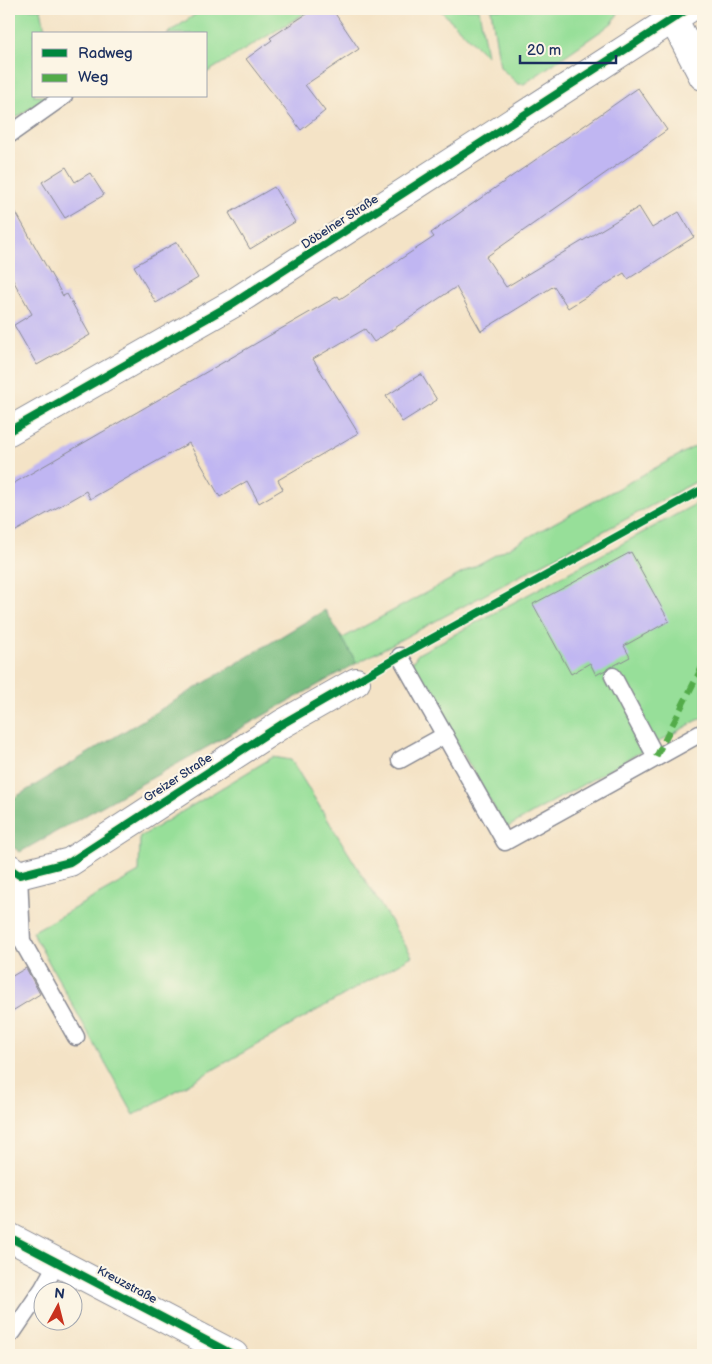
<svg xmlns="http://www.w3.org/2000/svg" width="712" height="1364" font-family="'Balsamiq Sans',sans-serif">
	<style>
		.green { fill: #97df99; stroke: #59877c }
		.forest { fill: #79be81; stroke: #4a7670 }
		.building { fill: #c0b6f2 }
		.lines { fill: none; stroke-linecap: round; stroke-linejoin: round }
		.service-casing { stroke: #888992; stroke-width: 19 }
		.minor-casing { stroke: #888992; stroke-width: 30 }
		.tertiary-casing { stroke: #888992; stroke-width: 30 }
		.service { stroke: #fff; stroke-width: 16 }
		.minor { stroke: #fff; stroke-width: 28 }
		.tertiary { stroke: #fff; stroke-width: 28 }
		.quiet { stroke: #52ab49; stroke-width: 6; stroke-dasharray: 12 6; stroke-linecap: butt }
		.cycleway-casing { stroke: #fcf5e5; stroke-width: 11 }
		.cycleway { stroke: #00873e; stroke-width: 8 }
		.labels { text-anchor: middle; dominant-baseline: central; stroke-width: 4.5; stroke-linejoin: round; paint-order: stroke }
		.street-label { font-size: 12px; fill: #1b2f5e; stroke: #fcf5e5 }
	</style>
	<rect width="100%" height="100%" fill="#fcf5e5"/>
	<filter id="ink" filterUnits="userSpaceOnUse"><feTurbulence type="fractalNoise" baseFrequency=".02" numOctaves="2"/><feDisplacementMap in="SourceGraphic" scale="10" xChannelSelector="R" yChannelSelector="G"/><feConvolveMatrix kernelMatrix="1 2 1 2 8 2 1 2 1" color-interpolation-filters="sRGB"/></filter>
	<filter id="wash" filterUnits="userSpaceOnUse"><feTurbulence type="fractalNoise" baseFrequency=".0096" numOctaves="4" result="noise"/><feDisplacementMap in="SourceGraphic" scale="20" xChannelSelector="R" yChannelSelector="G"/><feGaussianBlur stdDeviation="1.12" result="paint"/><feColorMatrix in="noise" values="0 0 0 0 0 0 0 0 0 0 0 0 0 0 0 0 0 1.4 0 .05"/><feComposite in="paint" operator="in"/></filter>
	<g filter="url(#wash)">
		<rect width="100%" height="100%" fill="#f4e3c6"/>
		<g class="green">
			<polygon points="9,9 41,9 46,34 34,34 34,96 49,96 14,119 9,120"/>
			<polygon points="203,9 312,9 206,73 206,34 167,34"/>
			<polygon points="439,9 479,9 487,56"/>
			<polygon points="491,9 621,9 613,22 604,29 524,84 518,84 500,67"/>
			<polygon points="703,442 703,478 357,663 341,639"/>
			<polygon points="703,500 703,717 506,828 411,664 418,654"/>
			<polygon points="273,757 291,760 412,956 134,1115 32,932 139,872 140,837"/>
		</g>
		<polygon class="forest" points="325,610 357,663 20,852 9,844 9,801"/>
		<g id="blocks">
			<g class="building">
				<polygon points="314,9 332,9 359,49 305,85 325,111 301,130 246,59 272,40 270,38"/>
				<polygon points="638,88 667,130 486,257 506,287 639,207 652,228 679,212 694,237 628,279 624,273 568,308 554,286 481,331 456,287 374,342 365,329 313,359 358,433 278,480 283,489 259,503 247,481 220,497 189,443 90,499 86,491 9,535 9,486 338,296 340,299 434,237 431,233"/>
				<polygon points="66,167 75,182 90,173 104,195 65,218 42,182"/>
				<polygon points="274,187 295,222 250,249 229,213"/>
				<polygon points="9,200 63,296 67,294 90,335 37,365 14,325 32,314 9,273"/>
				<polygon points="177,242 198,278 156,303 134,266"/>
				<polygon points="421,374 437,400 402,422 386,396"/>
				<polygon points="631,552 669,621 624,646 630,657 596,675 590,663 571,674 533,604"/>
				<polygon points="26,968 40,994 9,1013 9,978"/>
			</g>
		</g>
	</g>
	<g filter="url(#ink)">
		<use href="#blocks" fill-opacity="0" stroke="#888992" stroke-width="1"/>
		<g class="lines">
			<defs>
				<g id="service">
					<polyline points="9,135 64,96"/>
					<polyline points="400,656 505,842 703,732"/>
					<polyline points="613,676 656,757"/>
					<polyline points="400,760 445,735"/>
					<polyline points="19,875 22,941 76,1037"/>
					<polyline points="9,1334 13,1332 43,1288 58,1261"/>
				</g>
				<g id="minor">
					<polyline points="668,9 703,76"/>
					<polyline points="9,868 19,875 70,862 282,724 356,682"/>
					<polyline points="9,1237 234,1355"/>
				</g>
				<polyline id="tertiary" points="9,431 232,304 688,9"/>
			</defs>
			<use href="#service" class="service-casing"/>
			<use href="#minor" class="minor-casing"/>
			<use href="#tertiary" class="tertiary-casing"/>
			<use href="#service" class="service"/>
			<use href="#minor" class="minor"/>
			<use href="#tertiary" class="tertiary"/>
			<polyline class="quiet" points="656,757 703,665"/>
			<defs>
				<g id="cycleway">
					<polyline points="9,431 232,304 688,9"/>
					<polyline points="9,868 19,875 70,862 282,724 400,656 703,489"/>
					<polyline points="9,1237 234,1355"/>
				</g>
			</defs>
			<use href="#cycleway" class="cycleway-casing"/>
			<use href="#cycleway" class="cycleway"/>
		</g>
	</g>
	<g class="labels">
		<g class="street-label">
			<text transform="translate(340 222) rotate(-33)">Döbelner Straße</text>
			<text transform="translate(178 778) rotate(-33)">Greizer Straße</text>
			<text transform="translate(127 1285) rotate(28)">Kreuzstraße</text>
		</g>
	</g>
	<rect width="712" height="1364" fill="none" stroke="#fcf5e5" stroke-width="30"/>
	<rect x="32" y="32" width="175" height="65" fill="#fcf5e5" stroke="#a2a6af"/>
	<rect x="42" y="49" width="25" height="8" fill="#00873e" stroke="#a2a6af"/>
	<text x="78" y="58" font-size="15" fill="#1b2f5e">Radweg</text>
	<rect x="42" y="74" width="25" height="8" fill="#52ab49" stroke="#a2a6af"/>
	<text x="78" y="82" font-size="15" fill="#1b2f5e">Weg</text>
	<g transform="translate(58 1306) rotate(7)"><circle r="24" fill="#fcf5e5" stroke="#a2a6af"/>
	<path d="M0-4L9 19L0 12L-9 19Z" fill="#c8321e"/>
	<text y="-8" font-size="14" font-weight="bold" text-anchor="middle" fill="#1b2f5e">N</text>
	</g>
	<path d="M520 55v8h96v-8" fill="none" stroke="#1b2f5e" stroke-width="2.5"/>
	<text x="527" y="55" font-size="15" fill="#1b2f5e" stroke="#fcf5e5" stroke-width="4" paint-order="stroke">20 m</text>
</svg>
